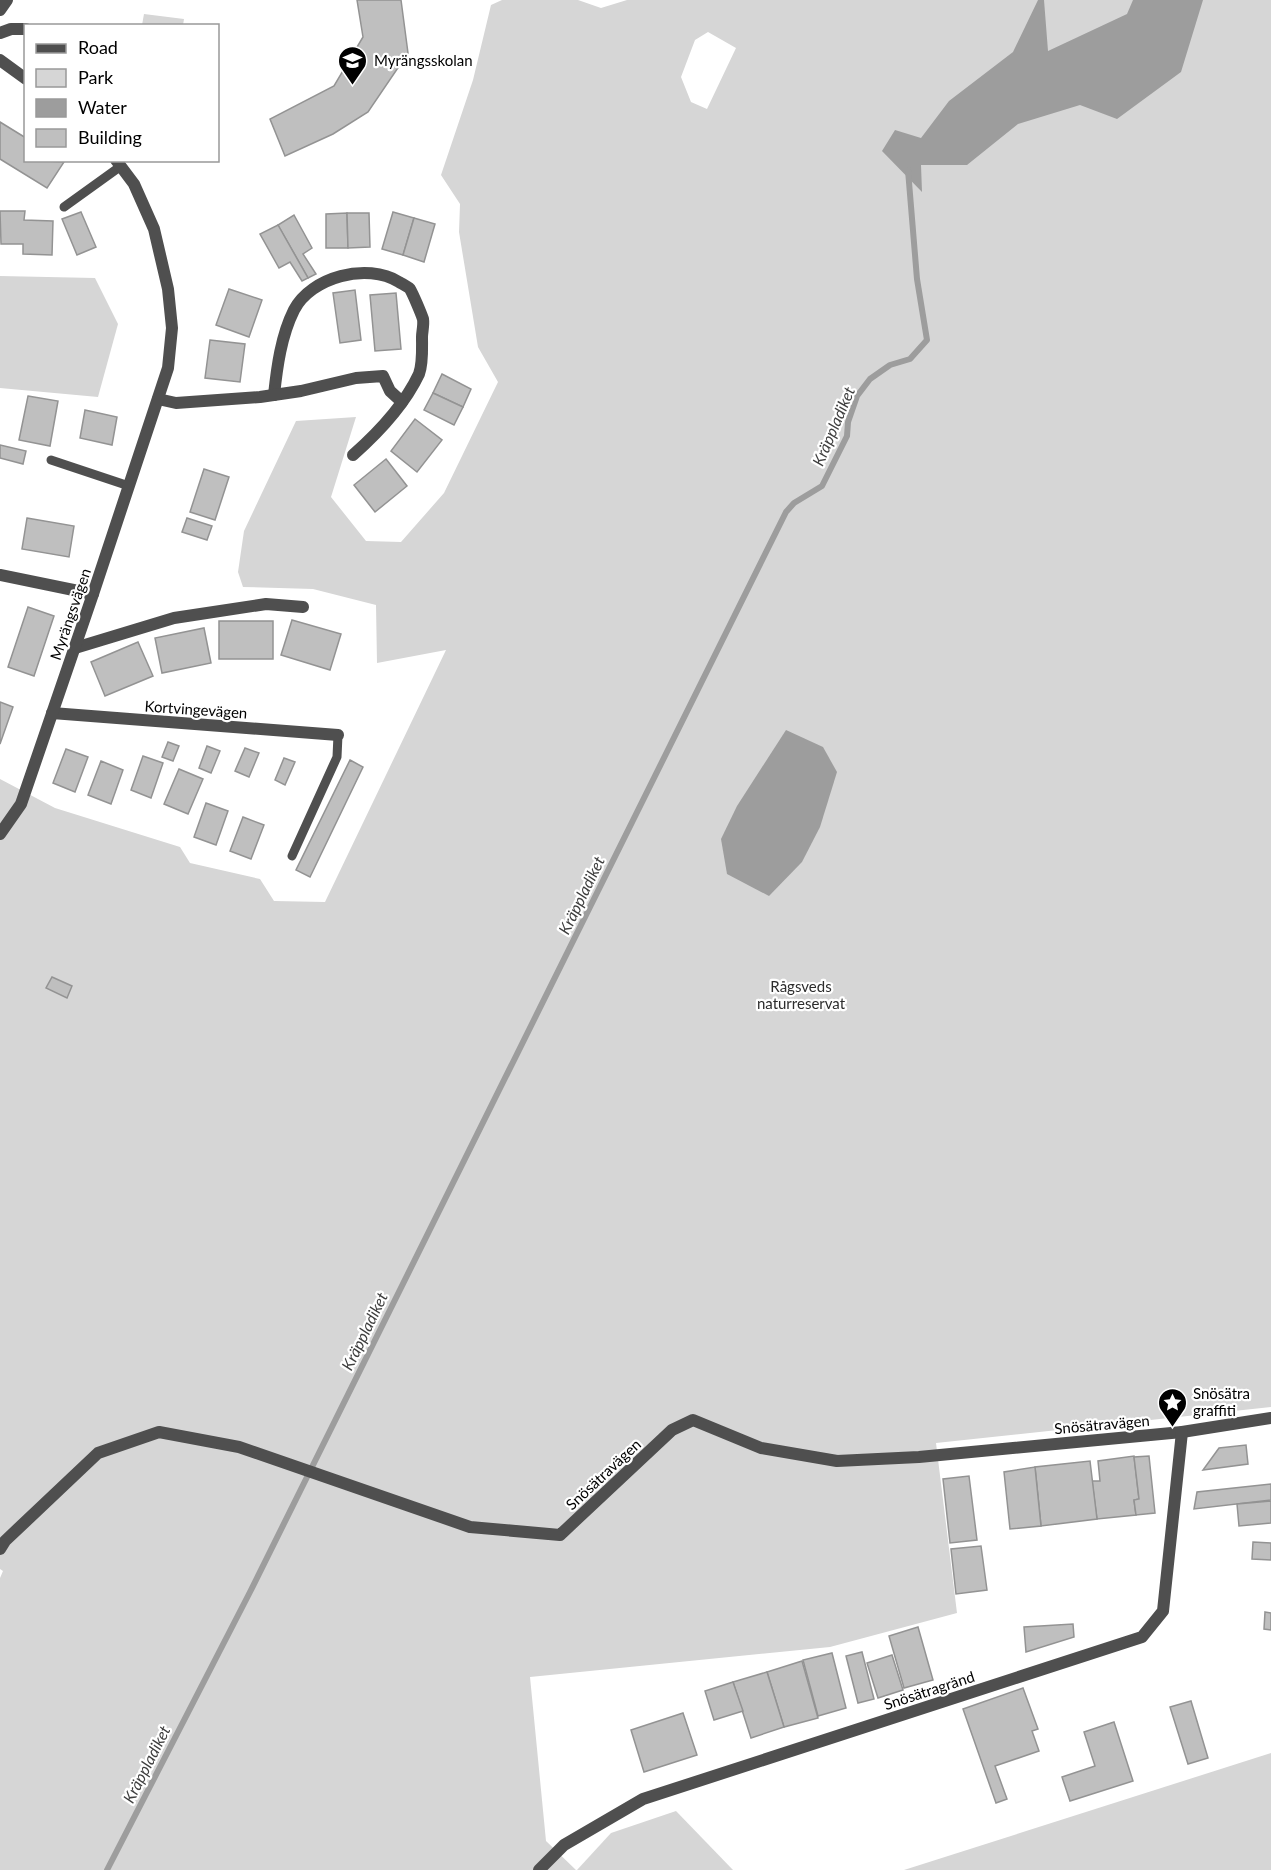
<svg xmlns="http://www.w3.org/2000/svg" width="1271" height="1870" font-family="Lato,sans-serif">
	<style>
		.green { fill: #d6d6d6; fill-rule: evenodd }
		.water { fill: #9d9d9d }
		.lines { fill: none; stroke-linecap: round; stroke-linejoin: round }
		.stream { stroke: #9d9d9d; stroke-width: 6 }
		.building { fill: #bfbfbf; stroke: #939393; stroke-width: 1.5 }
		.service { stroke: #4f4f4f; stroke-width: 9 }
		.minor { stroke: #4f4f4f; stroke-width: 12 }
		.labels { text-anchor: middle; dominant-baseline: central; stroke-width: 4.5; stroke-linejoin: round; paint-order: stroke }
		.poi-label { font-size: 15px; fill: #000; stroke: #fff; text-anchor: start }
		.street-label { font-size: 15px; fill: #000; stroke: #fff }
		.park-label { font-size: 15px; fill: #2d2d2d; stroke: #fff }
		.water-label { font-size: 16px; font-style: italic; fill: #3e3e3e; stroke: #fff }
	</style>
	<rect width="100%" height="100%" fill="#fff"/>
	<g class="green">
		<path d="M502,0H578L601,8L627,0H1271V1407L936,1443L957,1613L830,1647L530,1677L546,1841L576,1870H0V1578L3,1571L0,1569V779L55,808L180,847L190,863L260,879L274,901L325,902L446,650L377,663L376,605L313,589L243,587L238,572L244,531L296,421L356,417L331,497L366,541L401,542L444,493L498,382L478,347L459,232L460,204L441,175L473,80L491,5ZM708,32L736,48L707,109L691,102L681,77L695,40Z"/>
		<polygon points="144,14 184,19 183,25 142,25"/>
		<polygon points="0,276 95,278 118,324 98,397 0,388"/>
		<polygon points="1271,1753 1271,1870 904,1870"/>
		<polygon points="676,1811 733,1870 577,1870 611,1833"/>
	</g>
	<g class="water">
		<polygon points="1038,0 1044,0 1048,51 1127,14 1133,0 1203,0 1181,72 1117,119 1080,105 1018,124 967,165 921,165 922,192 882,151 895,130 921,138 949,101 1013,52"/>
		<polygon points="786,730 823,747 837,772 820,827 802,862 769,896 727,874 721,839 737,806"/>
	</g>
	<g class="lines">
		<polyline class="stream" points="107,1870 250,1592 786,512 794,503 822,486 847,436 848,422 857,396 870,379 890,365 910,359 927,340 917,279 908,170"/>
	</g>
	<g class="building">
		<polygon points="357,0 401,0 408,53 368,112 333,134 285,156 270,119 334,86 363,37"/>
		<polygon points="0,122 26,138 26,160 64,162 47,188 0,159"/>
		<polygon points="0,211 25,211 24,220 53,221 52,255 23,254 23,244 1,244"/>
		<polygon points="81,212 96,247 77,255 62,219"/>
		<polygon points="393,212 414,218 403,255 382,249"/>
		<polygon points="347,213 348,248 326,248 326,214"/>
		<polygon points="347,213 369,213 370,247 348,248"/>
		<polygon points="294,215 312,248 303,254 316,274 308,278 278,225"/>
		<polygon points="414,218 435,224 424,262 403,255"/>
		<polygon points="278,225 308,278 302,281 290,262 279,268 260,234"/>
		<polygon points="229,289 262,300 249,337 216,325"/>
		<polygon points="355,290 361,340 340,343 333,293"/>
		<polygon points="396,293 401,349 375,351 370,295"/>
		<polygon points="210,340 245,344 240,382 205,378"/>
		<polygon points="442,374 471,389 463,407 433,393"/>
		<polygon points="433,393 463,407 454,425 424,410"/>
		<polygon points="28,396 58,401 50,446 19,440"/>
		<polygon points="85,410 117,417 112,445 80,438"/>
		<polygon points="415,419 442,440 417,472 391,451"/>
		<polygon points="0,445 26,451 23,464 0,458"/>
		<polygon points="386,459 407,486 375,512 354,485"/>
		<polygon points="204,469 229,477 215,520 190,512"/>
		<polygon points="27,518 74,526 69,557 22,549"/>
		<polygon points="187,518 212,526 207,540 182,532"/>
		<polygon points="28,607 54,616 34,676 8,667"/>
		<polygon points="292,620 341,634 330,670 281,655"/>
		<rect x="219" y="621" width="54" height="38"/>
		<polygon points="204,628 211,663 162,673 155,638"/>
		<polygon points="138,642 153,676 105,696 91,662"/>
		<polygon points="0,702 13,707 0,744"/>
		<polygon points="168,742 179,746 173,761 162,757"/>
		<polygon points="207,746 220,751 211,773 199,768"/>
		<polygon points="245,748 259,753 249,777 235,771"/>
		<polygon points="66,749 88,757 75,792 53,783"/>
		<polygon points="143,756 163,763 151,798 131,790"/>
		<polygon points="284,758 295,762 285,785 275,780"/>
		<polygon points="350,760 363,767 310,877 296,870"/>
		<polygon points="101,761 123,770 111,804 88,795"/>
		<polygon points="179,769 203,779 188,814 164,804"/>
		<polygon points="206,803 228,811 216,845 194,837"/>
		<polygon points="243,817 264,825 251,859 230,851"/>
		<polygon points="52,977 72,986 67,998 46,988"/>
		<polygon points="1246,1445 1248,1464 1203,1470 1219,1448"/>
		<polygon points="1134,1456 1139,1499 1134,1500 1136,1515 1097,1519 1092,1481 1100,1481 1098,1461"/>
		<polygon points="1149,1456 1155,1513 1136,1515 1134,1500 1139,1499 1134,1457"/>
		<polygon points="1090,1461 1097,1519 1041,1526 1035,1467"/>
		<polygon points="1035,1467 1041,1526 1010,1529 1004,1472"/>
		<polygon points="969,1476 977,1540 950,1543 943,1479"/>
		<polygon points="1271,1484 1271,1500 1194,1509 1197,1492"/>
		<polygon points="1271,1501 1271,1523 1239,1526 1237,1504"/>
		<polygon points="1253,1542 1271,1543 1271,1560 1252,1559"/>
		<polygon points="981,1546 987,1590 956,1594 951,1549"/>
		<polygon points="1265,1612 1271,1613 1271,1630 1264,1629"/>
		<polygon points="1073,1624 1074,1637 1026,1652 1024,1627"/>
		<polygon points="918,1627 933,1680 904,1688 889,1636"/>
		<polygon points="862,1652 874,1699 858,1703 846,1656"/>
		<polygon points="832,1653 846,1708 818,1716 803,1660"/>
		<polygon points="892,1655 903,1690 878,1698 867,1663"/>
		<polygon points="802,1661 818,1718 784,1727 767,1672"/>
		<polygon points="767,1672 784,1727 751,1738 733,1682"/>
		<polygon points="733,1682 743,1711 714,1720 705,1691"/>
		<polygon points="1023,1688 1038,1729 1032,1731 1039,1751 995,1766 1007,1799 996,1803 963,1709"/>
		<polygon points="1191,1701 1208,1758 1188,1764 1170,1707"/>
		<polygon points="683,1713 697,1755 644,1772 631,1730"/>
		<polygon points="1114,1722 1133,1781 1070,1801 1062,1777 1095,1766 1084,1732"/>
	</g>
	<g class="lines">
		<g class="service">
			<polyline points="64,207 121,166"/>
			<polyline points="51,460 129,486"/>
			<polyline points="292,856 337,757 338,735"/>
		</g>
		<g class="minor">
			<polyline points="0,10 7,0"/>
			<polyline points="0,33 11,29 26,29"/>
			<polyline points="0,60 26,79"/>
			<path d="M274,395C277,367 281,336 294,310C311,277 367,262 399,282C402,284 407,286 410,289C413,294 421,313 423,319C424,325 422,332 422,337C422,349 423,363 419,374C404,406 379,432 353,455"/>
			<polyline points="158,399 176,403 260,397 301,391 356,378 383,376 390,391 402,402"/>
			<polyline points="0,575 93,594"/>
			<polyline points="75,648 174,618 266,604 303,607"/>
			<polyline points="52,713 338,735"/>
			<polyline points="0,834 21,804 93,594 168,368 172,328 168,289 154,229 134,184 116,160"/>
			<polyline points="0,1549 5,1541 98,1453 159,1432 239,1447 470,1527 560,1535 672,1430 693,1420 761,1448 837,1461 919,1457 1182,1432 1271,1418"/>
			<polyline points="539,1870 564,1845 643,1799 1142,1637 1163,1611 1182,1432"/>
		</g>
	</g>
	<defs>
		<symbol id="school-pin" viewBox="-11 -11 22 30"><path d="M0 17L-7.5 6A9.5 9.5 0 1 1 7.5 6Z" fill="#000" stroke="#fff"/><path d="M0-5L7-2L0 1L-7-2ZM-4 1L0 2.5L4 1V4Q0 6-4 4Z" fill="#fff"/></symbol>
		<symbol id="sight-pin" viewBox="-11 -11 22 30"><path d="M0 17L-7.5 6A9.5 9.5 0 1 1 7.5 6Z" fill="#000" stroke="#fff"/><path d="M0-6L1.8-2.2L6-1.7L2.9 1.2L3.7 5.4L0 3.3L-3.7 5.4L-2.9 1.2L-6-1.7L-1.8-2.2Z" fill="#fff"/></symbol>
	</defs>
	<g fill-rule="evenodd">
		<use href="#school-pin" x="336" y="44" width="33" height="45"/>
		<use href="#sight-pin" x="1156" y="1386" width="33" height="45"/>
	</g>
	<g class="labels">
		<g class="poi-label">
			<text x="374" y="60">Myrängsskolan</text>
			<text x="1193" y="1393">Snösätra<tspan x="1193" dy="17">graffiti</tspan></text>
		</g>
		<g class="street-label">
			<text transform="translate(70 614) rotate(-71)">Myrängsvägen</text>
			<text transform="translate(196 709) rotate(4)">Kortvingevägen</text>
			<text transform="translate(1102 1424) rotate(-5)">Snösätravägen</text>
			<text transform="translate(603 1474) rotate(-43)">Snösätravägen</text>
			<text transform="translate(929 1690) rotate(-18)">Snösätragränd</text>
		</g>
		<g class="park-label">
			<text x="801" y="986">Rågsveds<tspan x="801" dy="17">naturreservat</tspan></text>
		</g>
		<g class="water-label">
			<text transform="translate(833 426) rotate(-67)">Kräppladiket</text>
			<text transform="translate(581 895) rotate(-64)">Kräppladiket</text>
			<text transform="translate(364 1331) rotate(-64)">Kräppladiket</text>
			<text transform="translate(146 1764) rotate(-63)">Kräppladiket</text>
		</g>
	</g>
	<rect x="24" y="24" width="195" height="138" fill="#ffffff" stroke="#999999" stroke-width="1.5"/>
	<rect x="36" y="44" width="30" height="9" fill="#4f4f4f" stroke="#999999" stroke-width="1.5"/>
	<text x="78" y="54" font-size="18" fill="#000000">Road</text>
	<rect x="36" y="69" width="30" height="18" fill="#d6d6d6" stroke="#999999" stroke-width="1.5"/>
	<text x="78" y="84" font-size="18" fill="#000000">Park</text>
	<rect x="36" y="99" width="30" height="18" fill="#9d9d9d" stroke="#999999" stroke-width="1.5"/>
	<text x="78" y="114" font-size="18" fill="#000000">Water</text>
	<rect x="36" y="129" width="30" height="18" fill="#bfbfbf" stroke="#999999" stroke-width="1.5"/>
	<text x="78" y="144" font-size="18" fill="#000000">Building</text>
</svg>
